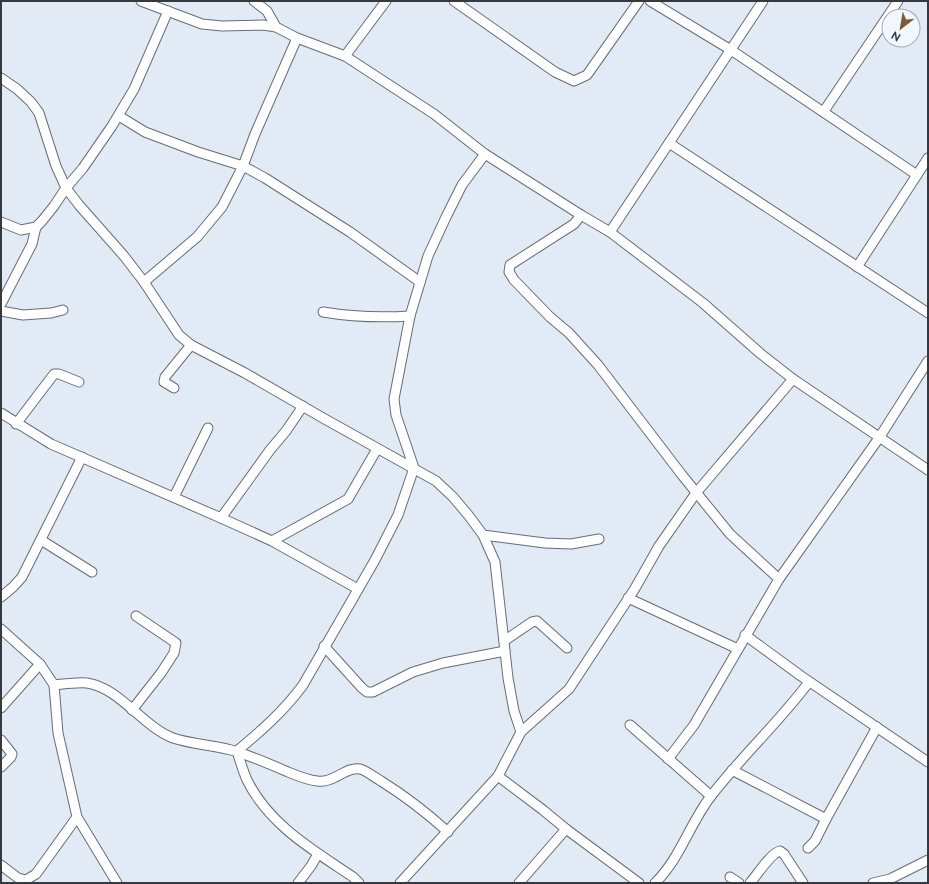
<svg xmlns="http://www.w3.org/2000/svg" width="929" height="884" font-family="Raleway,sans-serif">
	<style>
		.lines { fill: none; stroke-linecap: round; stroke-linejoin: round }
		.street-casing { stroke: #656d76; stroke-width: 11 }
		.street { stroke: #fff; stroke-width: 9 }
	</style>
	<rect width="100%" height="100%" fill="#e2eaf5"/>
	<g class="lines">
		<defs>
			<g id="street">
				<polyline points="141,1 202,24 222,26 263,25 276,27 297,38 345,56 434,114 485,154 581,215 610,232 703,303 761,354 793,379 928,470"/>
				<polyline points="254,1 267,11 276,27"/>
				<polyline points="454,1 555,72 574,81 587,75 639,1"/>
				<polyline points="650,1 731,50 917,175"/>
				<polyline points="345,56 386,1"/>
				<polyline points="1,78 17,89 31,102 39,113 56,166 66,188 79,205 124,256 144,282 179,335 191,345 245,373 323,418 436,481 453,497 469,516 483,535 495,562 508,678 514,711 521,732"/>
				<polyline points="824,111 898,1"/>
				<polyline points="119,116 145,132 198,152 243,166 265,178 350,232 420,282"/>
				<polyline points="669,143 928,313"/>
				<polyline points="581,215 574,224 510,265 509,272 514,280 550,317 569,333 598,365 682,475 730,534 779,579"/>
				<polyline points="1,222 21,230 36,227 42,221 54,206 66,188 83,168 112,126 134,89 168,11"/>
				<polyline points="610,232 763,1"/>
				<polyline points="857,267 928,158"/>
				<polyline points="144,282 197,237 222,207 243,166 255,134 297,38"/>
				<polyline points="1,304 32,244 36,227"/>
				<polyline points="1,311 23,315 51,313 63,310"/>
				<path d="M323,312C353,317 379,318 410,316"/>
				<polyline points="174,388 164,382 165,377 191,345"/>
				<polyline points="1,413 51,444 221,518 272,541 358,589"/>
				<polyline points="16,424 54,374 59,374 79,382"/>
				<polyline points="174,497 208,428"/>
				<polyline points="221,518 270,450 286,431 303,406"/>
				<polyline points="483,535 545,543 571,544 599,539"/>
				<polyline points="41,540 92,572"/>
				<polyline points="272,541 348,499 377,449"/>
				<polyline points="1,597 13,587 22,577 82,457"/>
				<polyline points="628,598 738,649"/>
				<polyline points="1,629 40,664 54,685 58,733 77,817 117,883"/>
				<polyline points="745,635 801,676 928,762"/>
				<polyline points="504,641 532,622 537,621 567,648"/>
				<polyline points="324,646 362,688 367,692 373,692 413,672 443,663 505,651"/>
				<path d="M54,685C64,684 77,682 87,683C120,688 142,726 173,738C194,745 217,745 238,752C255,758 272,765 288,772C298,776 307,780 317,781C333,784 346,766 360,769C367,771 374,777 381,781C405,796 427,813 448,832"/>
				<polyline points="1,708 40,664"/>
				<polyline points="132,710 161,673 174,653 176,643 136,616"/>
				<polyline points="630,725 711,796"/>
				<polyline points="1,740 12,754 11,757 1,767"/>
				<polyline points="668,759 694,725 779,579 879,438 928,361"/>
				<polyline points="732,770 826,819"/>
				<polyline points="498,776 543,810 566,829 639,883"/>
				<polyline points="808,848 815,841 826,819 877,727"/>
				<polyline points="1,865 18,878 26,880 36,874 77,817"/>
				<polyline points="730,877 739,883"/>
				<polyline points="298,883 311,866 318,854"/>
				<path d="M359,883L353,877C313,850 269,825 247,780C243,771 240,761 237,751C261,731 284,711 303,685L375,560L398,515L414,468L396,415L394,399L410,316L428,256L446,217L462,185L485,154"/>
				<polyline points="400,883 498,776 521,732 569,689 634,590 659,546 696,493 793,379"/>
				<polyline points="519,883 566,829"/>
				<path d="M655,883C680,859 690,823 711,796C742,756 779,722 809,682"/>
				<path d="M750,883C757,875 771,853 780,851L784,854L803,883"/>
				<polyline points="873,883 890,879 928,860"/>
			</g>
		</defs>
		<use href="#street" class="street-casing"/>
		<use href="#street" class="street"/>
	</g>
	<rect width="929" height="884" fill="none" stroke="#363a3e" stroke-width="4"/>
	<g transform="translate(901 28) rotate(211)"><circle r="19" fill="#f2f7fe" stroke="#a7abb1"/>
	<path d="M0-3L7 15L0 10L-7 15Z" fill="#7c5c32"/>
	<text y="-6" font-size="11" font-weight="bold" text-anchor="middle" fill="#363a3e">N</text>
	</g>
</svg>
